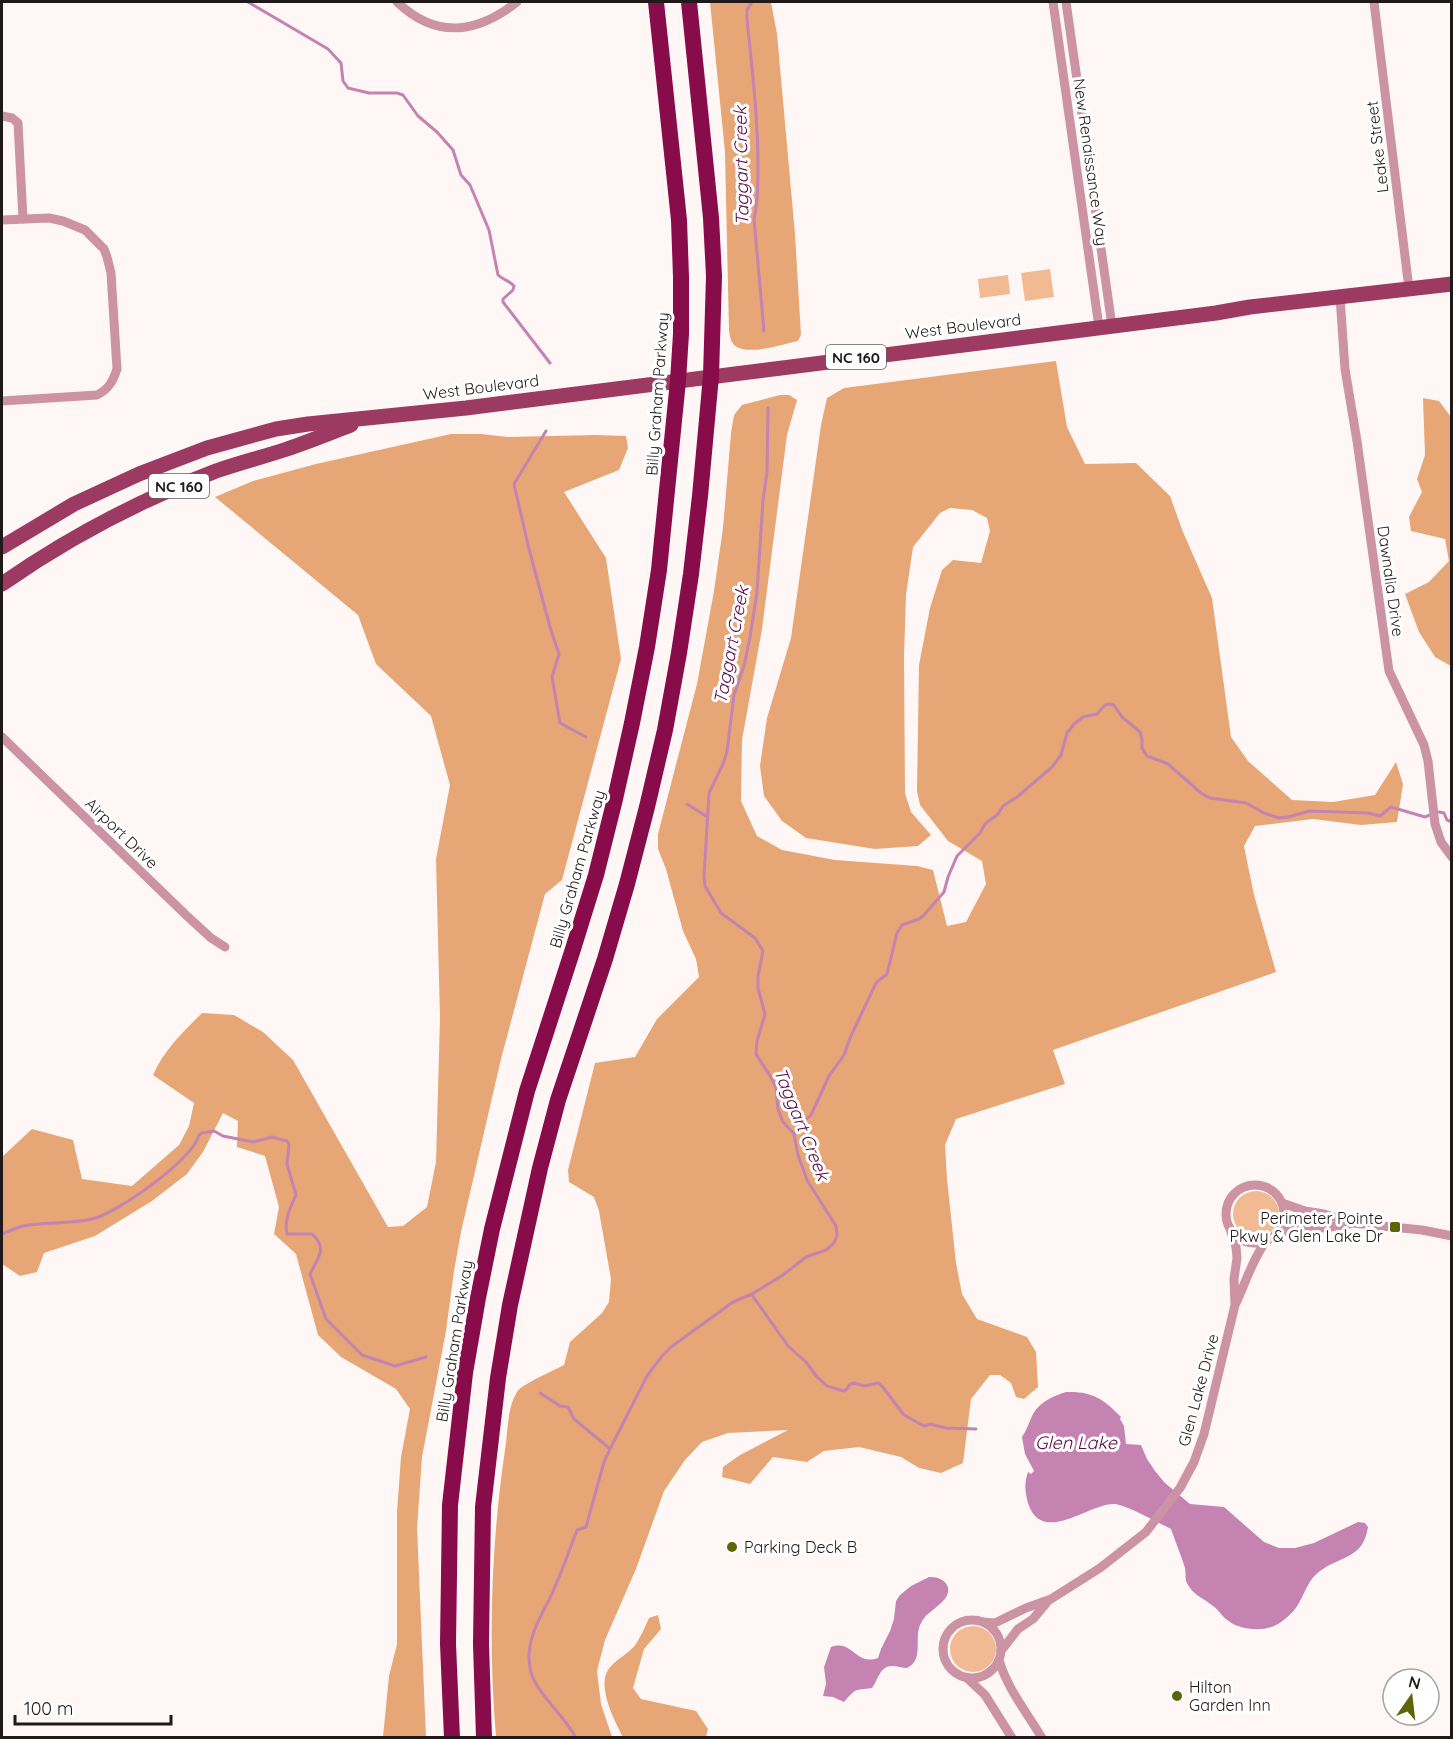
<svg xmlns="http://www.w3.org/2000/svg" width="1453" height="1739" font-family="Quicksand,sans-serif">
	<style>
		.green { fill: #f1ba92 }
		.forest { fill: #e7a675 }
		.water { fill: #c483b0 }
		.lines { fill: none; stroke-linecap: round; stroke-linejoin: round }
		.stream { stroke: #c483b0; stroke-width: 3 }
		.street { stroke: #cc93a5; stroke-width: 9 }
		.primary { stroke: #9c3a62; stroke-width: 15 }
		.highway { stroke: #880b4a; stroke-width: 16 }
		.poi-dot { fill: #5c6607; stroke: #fff; stroke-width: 2 }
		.labels { text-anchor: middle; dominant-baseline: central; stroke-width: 6; stroke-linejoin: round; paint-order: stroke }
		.shield { fill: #fff; stroke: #635e5e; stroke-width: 1.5 }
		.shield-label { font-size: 15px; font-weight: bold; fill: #201919 }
		.street-label { font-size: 16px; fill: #201919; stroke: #fff }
		.poi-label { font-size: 16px; fill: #201919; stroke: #fff; text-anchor: start }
		.water-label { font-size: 18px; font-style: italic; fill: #580748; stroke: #fff }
	</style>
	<rect width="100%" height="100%" fill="#fef7f6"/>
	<g class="green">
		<polygon points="1050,269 1054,297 1025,301 1021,273"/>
		<polygon points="1008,275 1010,294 980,298 978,279"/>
		<circle cx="1256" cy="1214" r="23"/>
		<circle cx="973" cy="1649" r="23"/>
	</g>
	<g class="forest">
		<path d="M710,2H771L777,34L795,234L801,335L798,341C784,344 750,355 737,347C731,344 730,337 729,331L725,152Z"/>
		<path d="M1056,361L1067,427L1085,464L1136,463L1170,496L1183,532L1212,598L1231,737L1248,761L1292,800L1333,802L1375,795L1396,762L1403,784L1397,822L1361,825L1313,819L1255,826L1244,846L1254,895L1276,972L1053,1050L1065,1084L956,1119L945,1145L947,1179L956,1263L962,1294L977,1319L1027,1337L1036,1352L1038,1387L1024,1399L1016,1397L1011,1383L1000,1375H990L971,1399L963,1463L941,1473L919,1468L901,1457L859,1447L824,1451L807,1462L773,1457L750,1484L722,1477L723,1467L740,1455L788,1430L728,1433L702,1442L685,1460L664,1491L636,1569L605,1640L597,1671L601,1704L612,1737H496C488,1642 491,1545 505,1450C508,1432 507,1408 517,1392C520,1385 555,1370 564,1365L570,1342L602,1313L609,1302L611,1279L599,1211L594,1197L569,1182L568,1170L595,1063L635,1057L657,1019L699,977L696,959L683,931L666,869L658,849V834L697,684L714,591L723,528L731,433L734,415L742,405L780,395H789L797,400L787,435L762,629L742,740L741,801L757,836L782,850L835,860L917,866L933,870L947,926L966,922L986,884L982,861L948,841L920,805L917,791L919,665L930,608L942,570L953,560L981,563L990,531L987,518L972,510L950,508L940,513L913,547L906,595L904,656L905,793L911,812L931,835L918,846L875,849L806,838L782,821L764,796L760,766L767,718L791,638L821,425L827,398L844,388Z"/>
		<polygon points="1423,398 1439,401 1451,417 1451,666 1435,657 1419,632 1405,594 1429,582 1449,561 1445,539 1411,531 1409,517 1422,492 1417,479 1425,455"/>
		<path d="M451,434H481L508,437L595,435L626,436L628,448L619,470L564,492L606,558L621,659L562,880L545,894L501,1059L461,1232L454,1271L446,1331L422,1457L417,1528L426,1737H383L389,1676L397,1644V1512L401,1457L410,1409L396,1389L341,1357L318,1335L296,1254L274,1234L279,1207L265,1156L237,1147L238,1121L223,1113L203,1152L187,1174L152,1201L95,1236L44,1253L37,1272L20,1276L2,1264V1157L32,1129L73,1140L82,1179L132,1186L179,1145L189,1126L194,1103L153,1075C164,1050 183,1032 202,1013L234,1015L263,1032L293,1060L388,1227L403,1226L427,1207L436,1162L440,1018L436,859L450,785L431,716L376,664L358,615L215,497L253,481L316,464Z"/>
		<path d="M658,1615L661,1629L644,1649L633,1688L641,1699L696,1711L708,1729L706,1737H623C615,1722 597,1687 608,1670C615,1659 629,1654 636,1644C641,1636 645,1627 649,1618Z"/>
	</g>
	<g class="water">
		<path d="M1066,1392C1092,1391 1104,1399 1121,1417L1120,1419L1124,1426L1126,1444L1141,1445L1147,1459L1155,1471L1165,1483L1190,1504L1224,1507L1264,1542L1279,1548H1295L1314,1543L1358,1522L1365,1523L1368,1527C1363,1559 1342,1555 1320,1571C1309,1579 1306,1590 1300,1601C1296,1610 1286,1619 1278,1624C1263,1633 1238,1630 1226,1619C1221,1615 1218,1609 1213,1606C1201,1596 1193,1596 1186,1581C1185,1577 1186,1572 1185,1568C1181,1555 1175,1541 1171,1529C1159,1523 1126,1505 1115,1504C1090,1502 1042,1547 1028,1503C1025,1491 1024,1484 1028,1472L1031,1474L1034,1471L1025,1454L1022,1437C1027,1430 1029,1422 1033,1414C1040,1402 1053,1396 1066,1392Z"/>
		<path d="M929,1577C945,1576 955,1589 943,1601C935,1610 925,1613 920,1625C914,1640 924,1660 907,1668C902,1668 897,1666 892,1666C880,1666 878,1680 872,1688C854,1691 857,1687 844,1702L833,1697L823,1696L826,1684L824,1667L831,1647C853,1639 855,1666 878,1658L881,1649L890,1631L894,1619L896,1601L900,1595L911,1586Z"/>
	</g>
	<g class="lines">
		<g class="stream">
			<path d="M248,2L328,49L341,63L343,81L348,88L369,93H397L403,95L418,116L437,132L453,150L461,175L470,185L489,230L498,275C503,280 509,280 514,286L513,290L503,299V302L550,363"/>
			<path d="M752,2L747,10V19C752,68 758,118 758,168C758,185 758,202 754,219L764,331"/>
			<polyline points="546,431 514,484 529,549 550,627 559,654 552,677 560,723 586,737"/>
			<polyline points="687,804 706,816"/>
			<polyline points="1439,812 1444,813 1447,820 1452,822"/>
			<polyline points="794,1134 799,1126 811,1115 829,1076 844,1055 850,1038 876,983 887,974 897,933 902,925 919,919 924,915 944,892 948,877 957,856 980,833 985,824 998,814 1003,806 1017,797 1052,767 1061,755 1067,733 1074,724 1083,717 1097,714 1105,705 1109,704 1114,705 1122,717 1140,732 1142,739 1142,748 1147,756 1168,764 1201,793 1210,798 1246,803 1264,813 1279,818 1288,817 1310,811 1368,813 1380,816 1391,807 1425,817 1430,815"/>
			<path d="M2,1234C9,1231 16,1228 23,1226C46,1222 70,1224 92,1219C116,1214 194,1159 199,1135L202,1133L214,1131L223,1136L253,1142L272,1137L287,1141L289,1144L287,1164L296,1195C290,1208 284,1220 287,1234H312C328,1248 318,1258 310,1274L326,1319L362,1355L395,1366L426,1357"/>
			<polyline points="752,1295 788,1346 806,1362 817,1377 827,1386 844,1391 847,1389 850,1384 854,1383 865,1386 878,1383 882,1386 904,1415 924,1426 930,1424 946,1428 976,1429"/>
			<polyline points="540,1393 560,1406 568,1407 574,1419 609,1448"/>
			<path d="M576,1738C565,1717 546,1702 535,1682C529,1672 528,1657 530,1646C533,1628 544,1610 552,1594C561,1573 569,1552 577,1530L586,1527L604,1462L610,1449L647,1376L662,1356L671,1347L733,1302L752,1294L783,1275L806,1257L826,1250L834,1243L837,1236L836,1226L807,1180L798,1155L794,1134L783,1122L778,1109L776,1088L772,1079L756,1054L757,1041L765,1014L758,988V976L763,951L755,938L721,913L705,886L704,876L709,793L723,764L727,752L734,695L744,666L750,637L757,592L763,500L767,472L768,408"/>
		</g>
		<g class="street">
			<path d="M397,2C436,39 476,34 517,2"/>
			<polyline points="1053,2 1099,327"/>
			<polyline points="1066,2 1112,326"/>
			<polyline points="1374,2 1409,289"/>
			<polyline points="2,116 12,118 18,123 23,219"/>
			<path d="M2,220L49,218L63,221L85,230L104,249L107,257L111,273L117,369C113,381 109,389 97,395L2,401"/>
			<polyline points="1340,297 1345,369 1357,441 1389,671 1424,745 1428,761 1435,824 1441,842 1452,857"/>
			<polyline points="2,737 187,916 211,938 225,947"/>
			<circle cx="1255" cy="1214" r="29"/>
			<polyline points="1282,1203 1305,1211 1324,1214 1352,1223 1422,1230 1452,1236"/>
			<polyline points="1278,1233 1305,1227 1324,1228 1349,1224"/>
			<path d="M1236,1303C1246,1282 1252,1260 1266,1241"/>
			<circle cx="972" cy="1649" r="29"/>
			<polyline points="983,1622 995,1623 1026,1608 1051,1599 1100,1568 1146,1532 1180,1488 1194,1462 1204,1434 1235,1305 1234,1279 1237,1258 1236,1247 1231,1232"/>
			<polyline points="1001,1651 1018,1629 1033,1619 1048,1601"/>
			<path d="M999,1660C1007,1688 1027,1713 1042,1738"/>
			<polyline points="967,1678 985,1695 1012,1738"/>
		</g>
		<g class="primary">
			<polyline points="2,547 74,504 139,474 207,448 276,429 308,424 466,408 1216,313 1250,307 1452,284"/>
			<path d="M2,584C68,538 140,500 216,471C239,463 263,457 287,449C308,442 330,433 351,425"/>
		</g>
		<g class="highway">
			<polyline points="452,1738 448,1644 450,1505 465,1373 478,1298 492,1229 527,1091 573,949 596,875 615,799 632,723 647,647 659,570 678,381 681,334 681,277 679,220 656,2"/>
			<polyline points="484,1738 481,1644 483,1507 498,1378 510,1305 540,1168 558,1100 605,959 627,884 647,807 665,730 679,653 691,574 700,496 711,376 714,276 711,218 689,2"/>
		</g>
	</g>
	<g class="poi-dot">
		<rect x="1389" y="1221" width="12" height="12" rx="3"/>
		<circle cx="732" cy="1547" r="6"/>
		<circle cx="1177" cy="1696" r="6"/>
	</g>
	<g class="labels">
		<g class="shield">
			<rect x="826" y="345" width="60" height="24" rx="4.5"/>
			<rect x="149" y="474" width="60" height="24" rx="4.5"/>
		</g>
		<g class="shield-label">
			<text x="856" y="357">NC 160</text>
			<text x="179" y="486">NC 160</text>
		</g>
		<g class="street-label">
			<text transform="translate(1377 147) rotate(-97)">Leake Street</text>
			<text transform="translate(1091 162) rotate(82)">New Renaissance Way</text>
			<text transform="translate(963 326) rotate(-7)">West Boulevard</text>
			<text transform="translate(481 387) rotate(-7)">West Boulevard</text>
			<text transform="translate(657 394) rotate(-86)">Billy Graham Parkway</text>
			<text transform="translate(1391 581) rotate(82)">Dawnalia Drive</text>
			<text transform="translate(122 833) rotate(44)">Airport Drive</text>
			<text transform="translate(577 869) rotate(-74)">Billy Graham Parkway</text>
			<text transform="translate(454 1341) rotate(-81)">Billy Graham Parkway</text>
			<text transform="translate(1198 1390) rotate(-75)">Glen Lake Drive</text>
		</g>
		<g class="poi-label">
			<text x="1383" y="1218" text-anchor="end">Perimeter Pointe<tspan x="1383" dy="18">Pkwy &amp; Glen Lake Dr</tspan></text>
			<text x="744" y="1547">Parking Deck B</text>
			<text x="1189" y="1687">Hilton<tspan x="1189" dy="18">Garden Inn</tspan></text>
		</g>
		<g class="water-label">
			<text transform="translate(741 166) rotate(-91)">Taggart Creek</text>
			<text transform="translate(731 645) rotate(-79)">Taggart Creek</text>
			<text transform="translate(802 1124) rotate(68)">Taggart Creek</text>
			<text x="1076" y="1442">Glen Lake</text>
		</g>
	</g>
	<rect width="1453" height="1739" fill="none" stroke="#201919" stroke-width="6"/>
	<g transform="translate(1411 1697) rotate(14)"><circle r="28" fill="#ffffff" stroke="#a6a3a3" stroke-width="1.5"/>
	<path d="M0-4.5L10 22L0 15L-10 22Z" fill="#5c6607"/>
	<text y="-9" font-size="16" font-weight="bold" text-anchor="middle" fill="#201919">N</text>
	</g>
	<path d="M15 1715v9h156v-9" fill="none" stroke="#201919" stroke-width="3"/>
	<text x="24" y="1715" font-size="18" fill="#201919" stroke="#ffffff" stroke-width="4.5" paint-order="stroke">100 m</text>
</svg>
